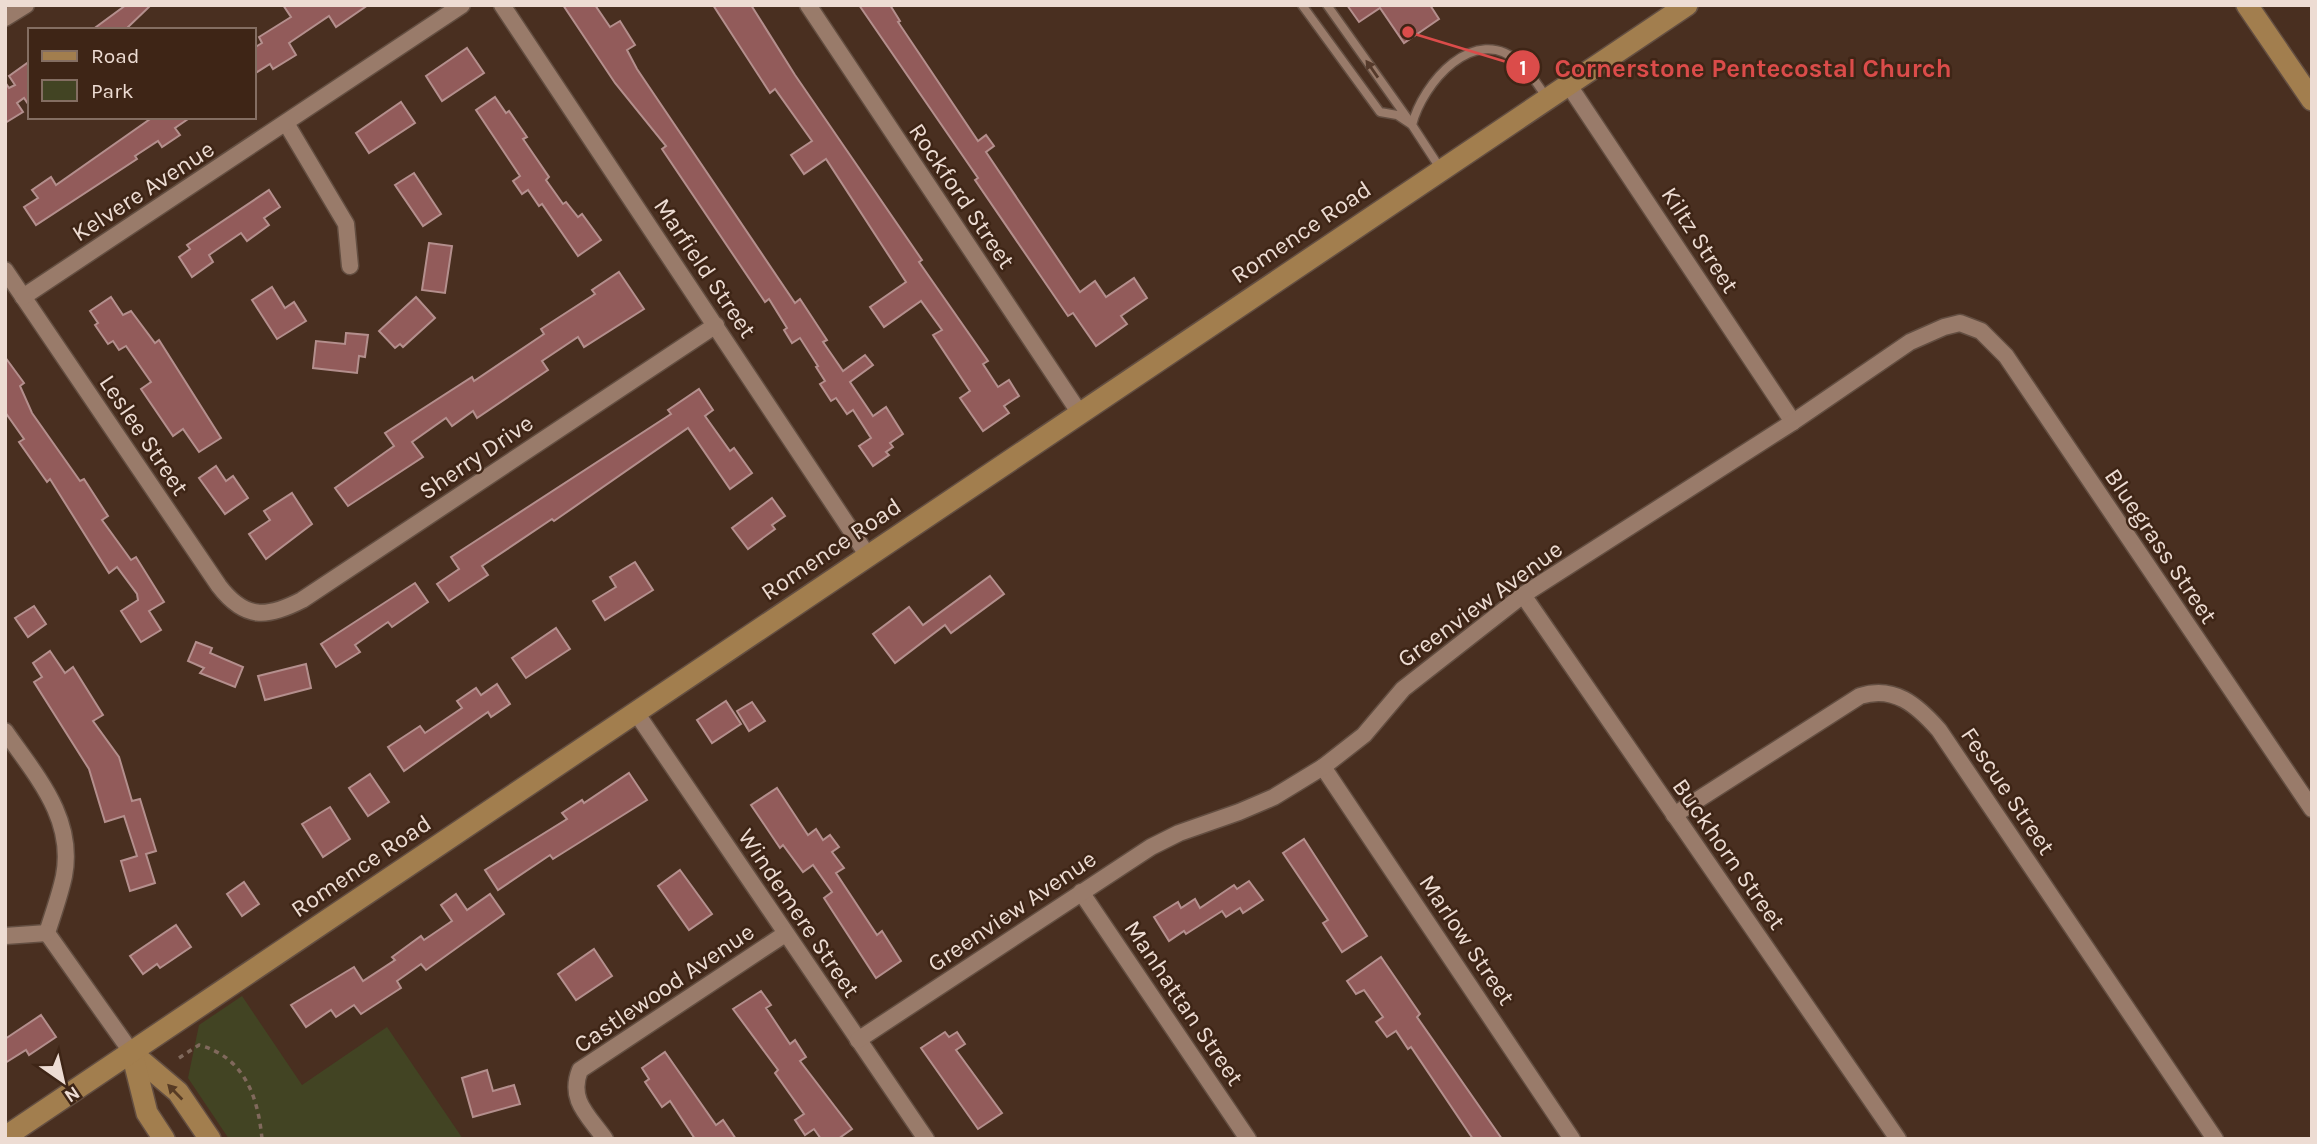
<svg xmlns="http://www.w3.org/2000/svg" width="2317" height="1144" font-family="Karla,sans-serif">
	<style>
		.green { fill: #424423 }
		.building { fill: #925b5a; stroke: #b48f8d; stroke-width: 2 }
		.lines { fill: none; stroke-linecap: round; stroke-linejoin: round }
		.lane-casing { stroke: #634e41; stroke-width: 11 }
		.street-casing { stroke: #634e41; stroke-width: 19 }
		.secondary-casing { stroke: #634e41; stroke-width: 24 }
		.path { stroke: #80695c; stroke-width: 3.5; stroke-dasharray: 5 5; stroke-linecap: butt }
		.lane { stroke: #997b6a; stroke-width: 8 }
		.street { stroke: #997b6a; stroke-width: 16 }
		.secondary { stroke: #a27e4e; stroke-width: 21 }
		.oneway { fill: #553a2b }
		.oneway2 { fill: #573b24 }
		.labels { text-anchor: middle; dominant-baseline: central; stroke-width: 5; stroke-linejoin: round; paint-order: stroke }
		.street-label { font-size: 24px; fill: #eddcd3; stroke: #3e2516 }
		.leader { fill: none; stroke: #db4c4a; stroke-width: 2.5 }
		.callout-dot { fill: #db4c4a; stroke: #3e2516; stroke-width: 2.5 }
		.mark-label { font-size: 21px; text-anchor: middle; font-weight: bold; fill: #fff }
		.callout-label { font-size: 26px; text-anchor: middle; font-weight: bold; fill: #db4c4a; stroke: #3e2516; stroke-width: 5; stroke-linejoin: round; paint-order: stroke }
	</style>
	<rect width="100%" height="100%" fill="#492f20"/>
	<polygon class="green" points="242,996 302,1085 387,1027 463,1139 229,1139 188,1078 199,1025"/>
	<g class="building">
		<polygon points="126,5 151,5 125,30 92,30"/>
		<polygon points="283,5 368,5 336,27 329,16 289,43 296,55 273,69 270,64 254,74 254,48 262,43 259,37 291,17"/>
		<polygon points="563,5 595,5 610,27 620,21 635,45 627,50 637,69 795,303 800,299 827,340 823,342 843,371 865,355 873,365 850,382 873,416 886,407 903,434 890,443 893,447 886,452 889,455 873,466 859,446 871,438 853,410 847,414 836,398 831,401 820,384 825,381 816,367 818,366 800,338 792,343 784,330 787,328 769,299 765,302 662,149 666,146 615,83"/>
		<polygon points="713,5 751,5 795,75 922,260 919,262 988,361 983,364 998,387 1009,380 1019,396 1004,406 1009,413 983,431 960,398 970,391 933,335 942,330 921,301 884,327 870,307 906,282 826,159 804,174 791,155 812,141 775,89 770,93"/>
		<polygon points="859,5 890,5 900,21 898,22 978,141 986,135 994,146 986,152 1080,292 1095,281 1106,297 1134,278 1147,298 1121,316 1127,324 1096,346 1073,313 1068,316 975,180 978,178"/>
		<polygon points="1347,5 1430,5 1439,19 1404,43 1380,8 1359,22"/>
		<polygon points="467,48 484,73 442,101 426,76"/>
		<polygon points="30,61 30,107 24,98 17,103 23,112 5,123 5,82 9,88 15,85 9,76"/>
		<polygon points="495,97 506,113 509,111 527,137 523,139 549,177 546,180 563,204 566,202 578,217 582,214 601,240 578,256 542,204 539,206 528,190 522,194 513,181 520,176 476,110"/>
		<polygon points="401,102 415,123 369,153 356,133"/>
		<polygon points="153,117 191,117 175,128 180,135 162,147 158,141 135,156 137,159 36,225 24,207 38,198 32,190 51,177 56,185"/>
		<polygon points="414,173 441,214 423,226 395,185"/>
		<polygon points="269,190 280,207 264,218 269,225 247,241 241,233 209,255 213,262 192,277 179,257 190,249 187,245"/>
		<polygon points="429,243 452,246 445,293 422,290"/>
		<polygon points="619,272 644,309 584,347 578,337 542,361 548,370 477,418 473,411 452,426 446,418 412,442 423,457 348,506 335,488 394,446 385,433 472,377 474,381 544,334 541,329 595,294 592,290"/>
		<polygon points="272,287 285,308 294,302 306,321 277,339 252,300"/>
		<polygon points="111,297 123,315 131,311 155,343 159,340 221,438 199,452 183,429 173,436 141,389 151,382 126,346 119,350 113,341 108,344 95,325 98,323 90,311"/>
		<polygon points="416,297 435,318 403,347 400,344 395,348 379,331"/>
		<polygon points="346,333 368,335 365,357 359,356 357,373 313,368 316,341 345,344"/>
		<polygon points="5,357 24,383 20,386 32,413 80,481 84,479 108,516 102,520 131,560 136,557 164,602 149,611 161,630 141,642 121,611 138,600 137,594 117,567 109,573 50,479 47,482 19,442 24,439 5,412"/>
		<polygon points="699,389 713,410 705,416 730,451 734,448 752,473 730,489 688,428 554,521 552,519 482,566 488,575 449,601 437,584 459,569 451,557 671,414 668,410"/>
		<polygon points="216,466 226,481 233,476 248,498 225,514 199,478"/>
		<polygon points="292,493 312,524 266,559 249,534 270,520 264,511"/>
		<polygon points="772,498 785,516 772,525 775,529 748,549 732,528"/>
		<polygon points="635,562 653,590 605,620 593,601 616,587 610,577"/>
		<polygon points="990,576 1004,594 951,633 945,625 895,663 873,634 909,607 923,625"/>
		<polygon points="415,583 428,602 392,627 388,622 355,645 360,652 336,667 321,644"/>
		<polygon points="34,606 46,624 28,637 15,618"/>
		<polygon points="556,628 570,649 526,678 512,658"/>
		<polygon points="196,642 212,648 210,653 243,667 235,687 200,673 204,668 188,661"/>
		<polygon points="50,651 65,673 73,667 103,715 93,721 119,757 132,801 140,799 156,851 146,854 155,883 130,891 121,861 137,856 124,816 105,822 89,769 34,682 42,677 33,663"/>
		<polygon points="306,664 311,688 265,700 258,676"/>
		<polygon points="497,684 510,704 491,717 488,712 404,771 388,747 420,726 425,733 462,708 457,701 476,688 481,695"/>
		<polygon points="726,701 741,724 712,743 697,720"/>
		<polygon points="752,702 765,721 749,731 737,711"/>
		<polygon points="629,773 647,800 553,859 550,855 498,890 485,870 567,819 562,813 582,800 584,803"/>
		<polygon points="370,774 389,802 368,816 349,788"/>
		<polygon points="777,788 808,835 816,829 823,840 830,835 839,847 832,852 844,868 836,873 877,935 882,931 901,961 876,978 824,898 832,892 813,865 803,872 783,845 780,848 751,805"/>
		<polygon points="330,807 350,839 323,857 302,824"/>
		<polygon points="1304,839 1367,936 1342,952 1323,923 1328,920 1283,853"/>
		<polygon points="680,870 712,914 689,930 658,886"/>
		<polygon points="1249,881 1263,900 1243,913 1240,908 1226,917 1222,911 1186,934 1184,931 1169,941 1154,917 1178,902 1181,908 1195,899 1200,908 1234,885 1237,889"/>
		<polygon points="244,882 259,904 242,916 227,894"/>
		<polygon points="456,894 467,910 490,894 504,914 426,970 421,964 397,981 401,988 361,1014 354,1005 336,1017 331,1010 306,1027 291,1005 354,967 363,981 395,960 392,957 421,936 424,940 452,921 441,905"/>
		<polygon points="176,925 191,947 160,968 157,964 143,974 130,956"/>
		<polygon points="594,949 612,976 576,1000 558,974"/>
		<polygon points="1381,957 1420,1014 1417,1017 1502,1139 1473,1139 1411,1047 1408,1049 1396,1031 1387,1037 1376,1022 1383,1017 1364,990 1356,994 1347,981"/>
		<polygon points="761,991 771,1005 766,1008 790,1044 795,1040 806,1057 800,1061 852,1129 838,1139 821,1139 814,1129 805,1135 795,1120 804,1114 775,1073 778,1070 733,1009"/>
		<polygon points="41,1015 56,1037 29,1055 26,1050 5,1063 5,1039"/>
		<polygon points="945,1032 949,1037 957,1032 965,1044 956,1050 1002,1113 978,1129 921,1048"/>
		<polygon points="665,1052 716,1125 723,1120 736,1139 695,1139 670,1101 662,1107 645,1082 649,1079 642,1068"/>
		<polygon points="487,1070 493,1091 514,1085 520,1104 473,1117 462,1078"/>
	</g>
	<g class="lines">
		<defs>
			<g id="lane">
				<polyline points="1302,5 1380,112 1397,115 1412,125"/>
				<polyline points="1327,5 1408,119"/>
				<path d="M1440,168L1412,125C1422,84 1475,21 1520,63C1531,73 1539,87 1547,98"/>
			</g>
			<g id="street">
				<polyline points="502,5 868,556"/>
				<polyline points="808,5 1079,412"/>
				<polyline points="5,18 26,5"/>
				<polyline points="1568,84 1793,422"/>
				<polyline points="286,123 346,224 350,266"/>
				<path d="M5,270L219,586C245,620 267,618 302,600L716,325"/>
				<polyline points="23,297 462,5"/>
				<polyline points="1523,595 1898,1139"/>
				<polyline points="635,711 926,1139"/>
				<path d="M5,731C36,776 75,818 64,876C60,895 53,914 47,933L132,1053"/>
				<polyline points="1323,767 1572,1139"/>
				<path d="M1674,815L1860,696C1894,685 1917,705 1939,730L2215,1139"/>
				<polyline points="1081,892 1248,1139"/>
				<polyline points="5,936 47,933"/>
				<polyline points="858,1040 1151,847 1179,833 1239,812 1274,797 1323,767 1364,735 1403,689 1523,595 1793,422 1910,342 1944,327 1960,323 1981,331 2006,356 2312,809"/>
				<path d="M605,1139C588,1115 568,1100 580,1070L785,934"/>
			</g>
			<g id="secondary">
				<polyline points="2247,5 2312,100"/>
				<polyline points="132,1053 178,1092 210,1139"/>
				<polyline points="132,1053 147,1113 164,1139"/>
				<polyline points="5,1137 1687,5"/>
			</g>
		</defs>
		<use href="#lane" class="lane-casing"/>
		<use href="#street" class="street-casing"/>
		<use href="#secondary" class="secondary-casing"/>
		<path class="path" d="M179,1058L199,1045C244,1057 258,1096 262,1139"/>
		<use href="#lane" class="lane"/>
		<use href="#street" class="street"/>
		<use href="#secondary" class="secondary"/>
	</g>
	<defs><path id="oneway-solid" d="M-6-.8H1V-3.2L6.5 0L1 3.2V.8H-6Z" transform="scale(1.75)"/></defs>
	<use class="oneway" href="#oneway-solid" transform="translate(1372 69) rotate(-125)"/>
	<use class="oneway2" href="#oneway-solid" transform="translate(175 1092) rotate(-134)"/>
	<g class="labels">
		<g class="street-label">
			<text transform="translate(143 191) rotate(-33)">Kelvere Avenue</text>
			<text transform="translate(962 196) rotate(56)">Rockford Street</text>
			<text transform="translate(1301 232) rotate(-34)">Romence Road</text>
			<text transform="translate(1700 240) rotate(57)">Kiltz Street</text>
			<text transform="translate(705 268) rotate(56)">Marfield Street</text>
			<text transform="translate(144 435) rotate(56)">Leslee Street</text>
			<text transform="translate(476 457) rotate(-34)">Sherry Drive</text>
			<text transform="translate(2161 546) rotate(56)">Bluegrass Street</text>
			<text transform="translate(831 549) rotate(-34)">Romence Road</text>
			<text transform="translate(1480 604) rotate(-36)">Greenview Avenue</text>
			<text transform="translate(2008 791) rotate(56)">Fescue Street</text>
			<text transform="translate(1729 854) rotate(55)">Buckhorn Street</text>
			<text transform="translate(361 866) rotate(-34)">Romence Road</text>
			<text transform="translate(1012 911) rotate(-34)">Greenview Avenue</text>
			<text transform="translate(799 913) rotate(56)">Windemere Street</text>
			<text transform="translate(1467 940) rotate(56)">Marlow Street</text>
			<text transform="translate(664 988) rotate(-34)">Castlewood Avenue</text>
			<text transform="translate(1184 1003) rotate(56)">Manhattan Street</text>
		</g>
	</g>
	<path class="leader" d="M1408 32L1523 67"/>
	<g class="callout-dot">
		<circle cx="1408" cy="32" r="7"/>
		<circle cx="1523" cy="67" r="18"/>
	</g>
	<g class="mark-label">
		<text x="1523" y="75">1</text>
	</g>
	<g class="callout-label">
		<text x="1753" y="77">Cornerstone Pentecostal Church</text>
	</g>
	<rect width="2317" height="1144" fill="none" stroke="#eddcd3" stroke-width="14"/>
	<rect x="28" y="28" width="228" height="91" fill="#3e2516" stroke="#846e62" stroke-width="2"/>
	<rect x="42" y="51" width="35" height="10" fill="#a27e4e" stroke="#846e62" stroke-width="2"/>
	<text x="91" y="63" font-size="21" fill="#eddcd3">Road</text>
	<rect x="42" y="80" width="35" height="21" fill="#424423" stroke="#846e62" stroke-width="2"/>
	<text x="91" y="98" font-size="21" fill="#eddcd3">Park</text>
	<g transform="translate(63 1081) rotate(146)" stroke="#3e2516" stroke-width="5" paint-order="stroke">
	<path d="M0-5L12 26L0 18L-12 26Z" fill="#eddcd3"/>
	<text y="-10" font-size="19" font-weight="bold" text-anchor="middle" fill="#eddcd3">N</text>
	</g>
</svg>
